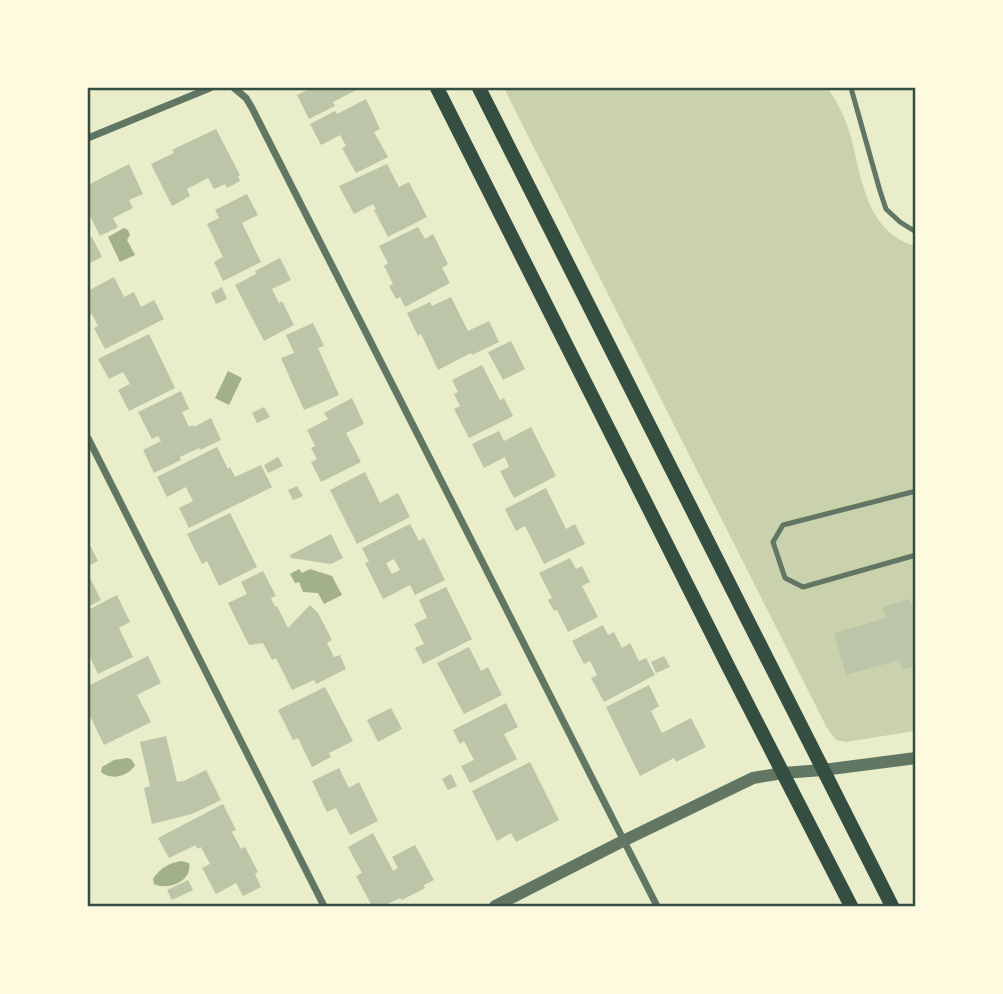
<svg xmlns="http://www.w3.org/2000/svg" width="1003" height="994" font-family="Mulish,sans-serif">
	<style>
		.green { fill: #cad2ad }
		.water { fill: #a3b18a }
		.building { fill: #bcc5a7; fill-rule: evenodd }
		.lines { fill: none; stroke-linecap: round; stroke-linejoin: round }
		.service { stroke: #617663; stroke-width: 5 }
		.minor { stroke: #617663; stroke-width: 7 }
		.tertiary { stroke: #617663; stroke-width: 12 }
		.secondary { stroke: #344e41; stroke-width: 14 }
		.neatline { fill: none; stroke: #344e41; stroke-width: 2.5 }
	</style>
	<rect width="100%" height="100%" fill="#e9edc9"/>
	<path class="green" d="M504,88H828C836,100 843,114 848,127C862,171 862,230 915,246V731L846,742L836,740L827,728Z"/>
	<g class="water">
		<polygon points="124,228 128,230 130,235 127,240 135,255 120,262 108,237"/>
		<polygon points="228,371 242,378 229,405 215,398"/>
		<polygon points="299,569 302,573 310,569 332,576 342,595 324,604 318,593 303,592 299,582 295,583 290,574"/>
		<path d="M127,758L131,759L135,765C129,776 111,781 101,772L102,767L114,760Z"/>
		<path d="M181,861L189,863C193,881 168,891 154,884L153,879C160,868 169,863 181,861Z"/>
	</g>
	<g class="building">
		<polygon points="311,88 360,88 333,102 335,106 309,119 297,95"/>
		<polygon points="366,99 380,129 374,132 388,157 356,173 342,148 346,146 340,135 321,145 310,124 335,111 337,114"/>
		<polygon points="216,129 240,175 238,176 240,181 227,188 225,184 214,189 208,178 187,189 190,196 172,206 151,164 174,153 172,150"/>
		<polygon points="129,164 143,194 129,200 133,208 113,218 118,227 100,236 88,212 88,185"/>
		<polygon points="387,164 399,187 409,182 427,217 388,237 374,210 376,209 373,204 354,214 339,186"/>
		<polygon points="247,194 258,215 242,223 261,262 223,281 214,262 223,257 207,224 219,218 215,210"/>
		<polygon points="418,227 425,239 433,234 448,264 442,268 450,283 405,307 400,297 396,299 389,286 393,284 384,266 388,263 379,246"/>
		<polygon points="92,237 102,257 88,264 88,239"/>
		<polygon points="280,258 291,280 272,289 279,303 282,301 294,325 264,341 235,285 256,274 255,271"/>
		<polygon points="114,277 124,297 134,292 141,307 154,300 164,319 105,349 94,328 98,326 92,314 88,317 88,291"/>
		<polygon points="222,287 227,299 216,304 211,293"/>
		<polygon points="451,297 468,331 489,321 499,342 472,355 471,353 438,370 421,334 418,336 407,313 430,302 432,306"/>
		<polygon points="313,323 324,346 318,348 339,395 304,410 281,358 294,353 286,335"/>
		<polygon points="149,334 175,388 129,411 118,390 130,384 123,372 109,379 98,359"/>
		<polygon points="511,341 525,369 503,380 488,352"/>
		<polygon points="482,365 500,400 504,398 513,416 469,438 454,409 460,406 454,394 458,392 452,380"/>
		<polygon points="181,391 189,409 182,412 189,427 193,425 194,427 211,418 221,440 200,450 199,448 180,457 181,460 154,473 143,450 161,441 158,436 152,439 138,412"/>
		<polygon points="352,398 364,424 346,433 361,462 321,482 311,462 317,459 311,448 315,446 307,430 328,419 324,413"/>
		<polygon points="264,407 270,417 257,423 252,413"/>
		<polygon points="531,427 556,476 514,498 500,471 509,467 505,457 484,468 472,444 499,431 504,441"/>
		<polygon points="217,447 228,469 230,467 235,477 261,465 272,487 189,528 179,508 193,501 186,487 167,497 157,477"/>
		<polygon points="278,457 283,466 268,473 264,465"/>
		<polygon points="365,472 380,503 398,493 410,517 357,544 330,490"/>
		<polygon points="297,486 303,496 293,500 288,490"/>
		<polygon points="546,488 566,529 575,524 585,544 544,564 525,526 516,531 505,509"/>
		<polygon points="230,513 257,567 219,586 207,561 202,564 187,534"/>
		<path d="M410,524L419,541L424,538L445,580L415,595L410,585L383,599L365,563L369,562L362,548ZM394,559L400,570L392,574L386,563Z"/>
		<polygon points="331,534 343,558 331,564 291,558 290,555"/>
		<polygon points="88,541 98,561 88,566"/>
		<polygon points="570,558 576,569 582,566 590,582 582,586 598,617 568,632 557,610 554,611 548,600 552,598 539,573"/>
		<polygon points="263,571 276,596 271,598 275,607 277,606 288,628 310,605 318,613 332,640 327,643 334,657 340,655 346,669 316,684 314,680 292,690 276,658 272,660 263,643 249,645 228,603 247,594 241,582"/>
		<polygon points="88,574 101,600 88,607"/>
		<polygon points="446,587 472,639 423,664 415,648 424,644 414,624 427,618 419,600"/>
		<polygon points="117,595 130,622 119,628 133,657 98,674 88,653 88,610"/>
		<polygon points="909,599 911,603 916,602 916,666 902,669 899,660 846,675 834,633 886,618 883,607"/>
		<polygon points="603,625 608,635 614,632 622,648 630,643 639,661 646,658 655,675 604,702 591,678 597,675 590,661 584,664 572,641"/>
		<polygon points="469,647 481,671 488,667 502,695 464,714 437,663"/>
		<polygon points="148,656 161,683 137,695 151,722 104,745 88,712 88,686"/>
		<polygon points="664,656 670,667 656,673 651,662"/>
		<polygon points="649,685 659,706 651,711 662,733 691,718 706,747 676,762 674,758 640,776 606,707"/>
		<polygon points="325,687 353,741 329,753 331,757 312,767 298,738 293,740 278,710"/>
		<polygon points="506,703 518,727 504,734 517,759 470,783 461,766 474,760 464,741 460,744 453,730"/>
		<polygon points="391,708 402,729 378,742 367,720"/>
		<polygon points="166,736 177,782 184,781 206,770 221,800 192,814 152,824 144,788 150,786 140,742"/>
		<polygon points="530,762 559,820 516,842 511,833 497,841 472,791"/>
		<polygon points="339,768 349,788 359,782 378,821 350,835 336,808 327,812 312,781"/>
		<polygon points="451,774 457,786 448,790 442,779"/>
		<polygon points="223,804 236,830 232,832 241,849 245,847 258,872 255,874 261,887 243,896 236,883 216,894 202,868 210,864 201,847 197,849 196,845 169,858 158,838"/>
		<polygon points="373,833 393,871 398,868 392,857 415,845 434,880 424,885 425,888 402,900 400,898 383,906 372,906 356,876 362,873 348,847"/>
		<polygon points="188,880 193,890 172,900 167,890"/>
	</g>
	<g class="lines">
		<g class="service">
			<polyline points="851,88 880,191 886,209 900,222 916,232"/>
			<polyline points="916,491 783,525 773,542 785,578 803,587 916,555"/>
		</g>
		<g class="minor">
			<polyline points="234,88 246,98 252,108 657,906"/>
			<polyline points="88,138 210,88"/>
			<polyline points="88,438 324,906"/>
		</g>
		<polyline class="tertiary" points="495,906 623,841 753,778 783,773 823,770 916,758"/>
		<g class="secondary">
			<polyline points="437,88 729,668 851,906"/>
			<polyline points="479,88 892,906"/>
		</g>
	</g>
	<rect width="1003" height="994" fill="none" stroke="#fefae0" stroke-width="178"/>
	<rect x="89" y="89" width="825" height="816" class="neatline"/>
</svg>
